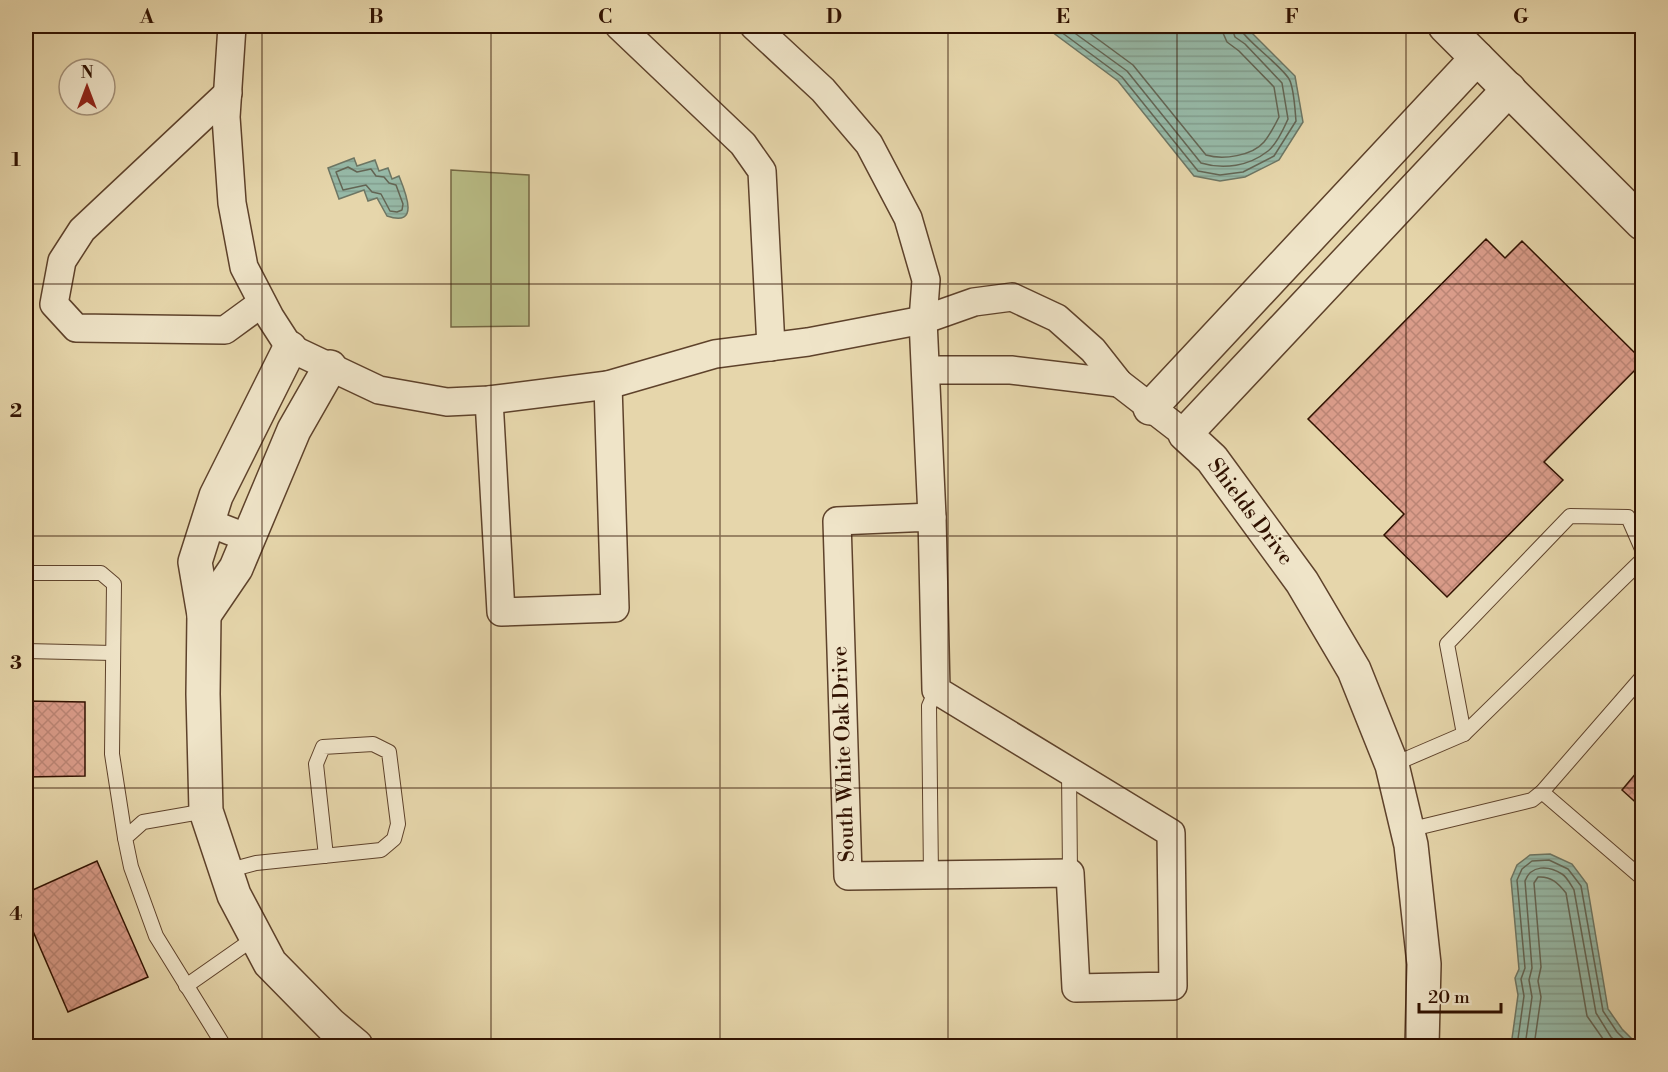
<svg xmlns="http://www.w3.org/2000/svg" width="1668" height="1072" font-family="'Libre Bodoni',serif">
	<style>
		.grass { fill: #b9bd86; stroke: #746743; stroke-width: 1.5 }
		.water { fill: url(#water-rules); stroke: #6d7664; stroke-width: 1.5 }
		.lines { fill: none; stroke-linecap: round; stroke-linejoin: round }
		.shore { stroke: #636554; stroke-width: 1.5 }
		.building { fill: url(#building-cross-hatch); stroke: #301100; stroke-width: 1.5 }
		.service-casing { stroke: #5e422b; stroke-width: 16 }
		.minor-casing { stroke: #5e422b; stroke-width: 30 }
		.tertiary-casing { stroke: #5e422b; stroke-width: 36 }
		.service { stroke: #efe4c8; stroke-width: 14 }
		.minor { stroke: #efe4c8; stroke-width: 27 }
		.tertiary { stroke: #efe4c8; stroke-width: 33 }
		.grid { fill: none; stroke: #301100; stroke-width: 1.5; stroke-opacity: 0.55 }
		.labels { text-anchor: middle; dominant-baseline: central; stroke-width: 5; stroke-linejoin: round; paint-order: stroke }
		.street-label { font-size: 21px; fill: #301100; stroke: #efe4c8 }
		.neatline { fill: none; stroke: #301100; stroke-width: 2 }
		.grid-label { font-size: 20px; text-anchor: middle; font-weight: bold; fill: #301100 }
	</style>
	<defs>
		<pattern id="water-rules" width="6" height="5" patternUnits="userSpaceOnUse" patternTransform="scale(1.5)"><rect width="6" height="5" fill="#96b9a7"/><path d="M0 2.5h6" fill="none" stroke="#829e8e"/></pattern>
		<pattern id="building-cross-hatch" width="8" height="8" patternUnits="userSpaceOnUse" patternTransform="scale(1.5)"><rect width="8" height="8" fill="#da9c8a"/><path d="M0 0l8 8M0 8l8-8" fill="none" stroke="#bb8575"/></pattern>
	</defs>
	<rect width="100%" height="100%" fill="#e6d6ab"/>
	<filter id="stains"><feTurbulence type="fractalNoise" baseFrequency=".00333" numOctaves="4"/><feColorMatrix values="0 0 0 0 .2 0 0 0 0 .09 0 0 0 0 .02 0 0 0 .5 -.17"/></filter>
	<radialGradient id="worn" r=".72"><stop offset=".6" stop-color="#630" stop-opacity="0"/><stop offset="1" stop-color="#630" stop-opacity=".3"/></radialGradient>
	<polygon class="grass" points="451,170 529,175 529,326 451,327"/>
	<g class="water">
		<polygon points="1044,26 1241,26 1253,34 1295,76 1303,122 1279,160 1245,177 1220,181 1194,176 1118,81"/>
		<path d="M354,158L357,166L375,160L379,171L388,168L392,179L399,176C405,191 421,228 387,216L377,198L368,201L364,190L339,199L328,168Z"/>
		<polygon points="1550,854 1572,864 1587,884 1608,1009 1622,1029 1639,1046 1511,1046 1518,995 1515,978 1519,969 1511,879 1517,865 1530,855"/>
	</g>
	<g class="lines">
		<g class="shore">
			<path d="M1053,26L1122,77L1198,171L1220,175L1243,172L1274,156L1296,121C1295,110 1294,87 1289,79C1282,66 1240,36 1239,26"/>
			<path d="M1065,26L1127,71L1201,163C1224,170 1249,166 1268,151C1277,144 1284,128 1288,119L1282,83L1245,44L1235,37L1231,26"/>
			<path d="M1080,26L1133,65L1206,155C1223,160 1252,156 1264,142C1270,135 1275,125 1279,117L1274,87L1239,51L1227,42L1223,33L1222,26"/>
			<polygon points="348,167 357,172 371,169 376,176 384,177 389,183 396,185 403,204 402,210 397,212 390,211 381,194 372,192 366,185 343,190 336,172"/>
			<polyline points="1517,1046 1524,996 1521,979 1525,968 1517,880 1522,869 1532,861 1549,860 1568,869 1581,886 1603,1011 1617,1032 1631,1046"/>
			<path d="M1525,1046L1532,997L1529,980L1532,968L1525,881C1531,865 1548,865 1562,874C1567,877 1571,885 1574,890L1596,1013L1611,1037L1621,1046"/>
			<path d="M1534,1046L1541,997L1538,981L1541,967L1534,883L1538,877C1551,876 1558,883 1566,893L1587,1016L1608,1046"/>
		</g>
	</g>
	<g class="building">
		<polygon points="1486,239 1505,258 1522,241 1642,360 1642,363 1544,462 1563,480 1447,597 1384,535 1404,514 1308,419"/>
		<polygon points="26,701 85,702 85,776 26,777"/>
		<polygon points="1642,766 1642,808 1622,790"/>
		<polygon points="97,861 148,977 68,1012 26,915 26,893"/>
	</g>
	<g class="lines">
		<defs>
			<g id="service">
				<polyline points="26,573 101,573 114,584 112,754 125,838"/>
				<polyline points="26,651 113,653"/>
				<polyline points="1464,734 1447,644 1570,516 1628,517 1642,549"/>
				<polyline points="1392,765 1464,734 1642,560"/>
				<polyline points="1069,772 1070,873"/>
				<polyline points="1542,792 1642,878"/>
				<polyline points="206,811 143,822 125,838 131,867 156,936 224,1046"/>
				<polyline points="1408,830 1532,800 1542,792 1642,677"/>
				<polyline points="226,871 256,863 381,850 394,839 398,824 389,752 373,744 323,747 316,764 326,856"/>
				<polyline points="931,875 929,706 936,690"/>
				<polyline points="186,986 256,937"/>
			</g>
			<g id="minor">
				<polyline points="232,26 226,117 232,203 244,267 270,317 290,348 379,390 447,402 489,400 608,385 715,354 808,342 923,320 974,302 1012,297 1057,318 1093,350 1119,383 1185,434"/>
				<polyline points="619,26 743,144 762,171 771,347"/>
				<polyline points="754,26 823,90 869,144 908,218 926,280 923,320 932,517"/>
				<polyline points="228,93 82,230 62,261 54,304 76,328 225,330 262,303"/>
				<polyline points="926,370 1011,370 1119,383"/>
				<polyline points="489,400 501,612 615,608 608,385"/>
				<polygon points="932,517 936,690 1171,833 1173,986 1076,988 1070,873 848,876 837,521"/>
				<polyline points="207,522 248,538"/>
			</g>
			<g id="tertiary">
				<polyline points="1445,26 1642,223"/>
				<polyline points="290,348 216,496 195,562 204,615 203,694 206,811 234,895 270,963 331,1025 356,1046"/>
				<polyline points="1150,408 1477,58"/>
				<polyline points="204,615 236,568 294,430 330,367"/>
				<polyline points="1422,1046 1424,964 1411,845 1392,765 1354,670 1302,582 1212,459 1185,434 1509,89"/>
			</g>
		</defs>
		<use href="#service" class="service-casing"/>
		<use href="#minor" class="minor-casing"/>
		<use href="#tertiary" class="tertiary-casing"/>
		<use href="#service" class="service"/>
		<use href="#minor" class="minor"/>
		<use href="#tertiary" class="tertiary"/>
	</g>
	<path class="grid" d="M262,26V1046M491,26V1046M720,26V1046M948,26V1046M1177,26V1046M1406,26V1046M26,284H1642M26,536H1642M26,788H1642"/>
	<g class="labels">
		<g class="street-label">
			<text transform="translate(1250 512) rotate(53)">Shields Drive</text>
			<text transform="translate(844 754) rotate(-92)">South White Oak Drive</text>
		</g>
	</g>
	<rect width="1668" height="1072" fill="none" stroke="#e6d6ab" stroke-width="66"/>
	<g transform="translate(87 87)"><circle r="28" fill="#efe4c8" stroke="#a39078" stroke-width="1.5"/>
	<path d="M0-4.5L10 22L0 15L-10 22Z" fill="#8f2418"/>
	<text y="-9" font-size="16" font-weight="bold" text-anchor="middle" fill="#301100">N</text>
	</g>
	<path d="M1419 1003v9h82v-9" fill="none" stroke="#301100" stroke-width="3"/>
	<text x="1428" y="1003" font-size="18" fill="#301100" stroke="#efe4c8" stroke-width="4.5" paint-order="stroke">20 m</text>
	<rect x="33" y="33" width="1602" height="1006" class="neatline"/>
	<g class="grid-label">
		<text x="147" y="23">A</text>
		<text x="376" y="23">B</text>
		<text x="605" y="23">C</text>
		<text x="834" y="23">D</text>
		<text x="1063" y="23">E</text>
		<text x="1292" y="23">F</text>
		<text x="1521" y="23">G</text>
		<text x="16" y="166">1</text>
		<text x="16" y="417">2</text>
		<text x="16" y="669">3</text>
		<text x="16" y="920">4</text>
	</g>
	<rect width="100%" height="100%" filter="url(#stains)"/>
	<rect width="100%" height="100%" fill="url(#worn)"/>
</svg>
